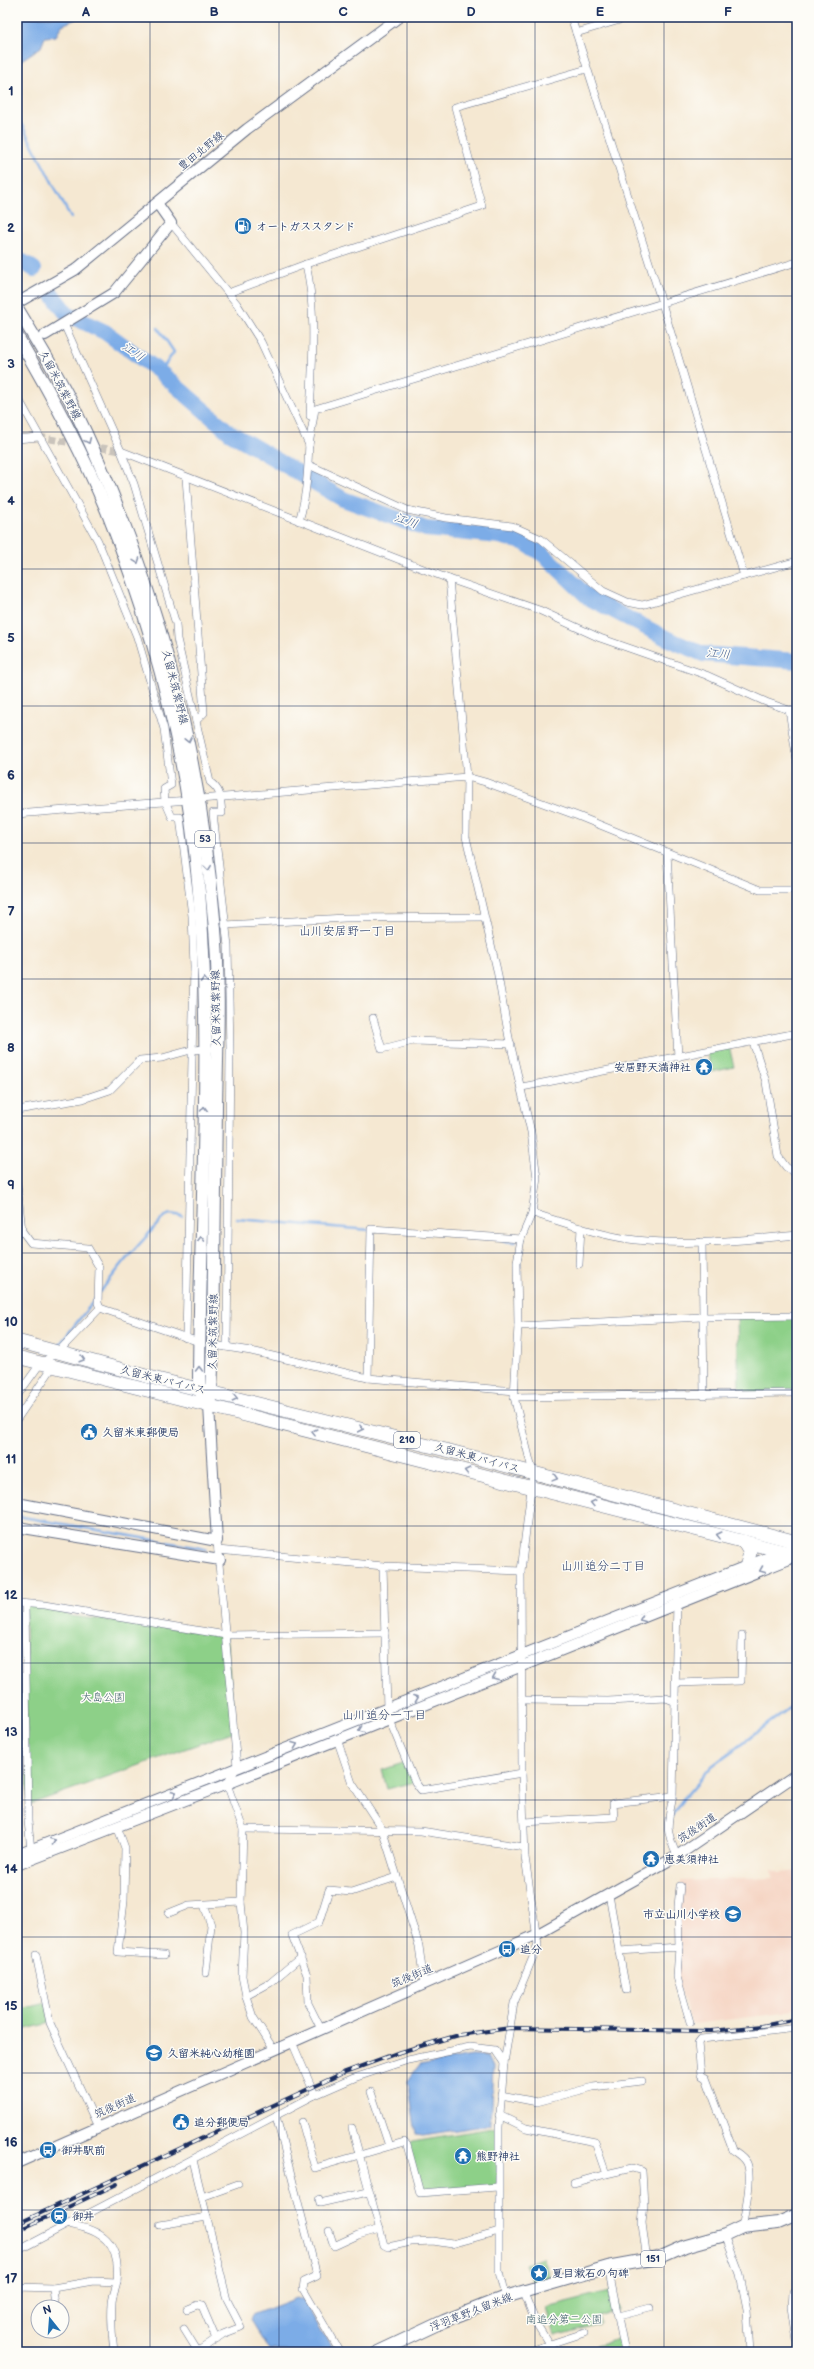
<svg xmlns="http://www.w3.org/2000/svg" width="814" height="2369" font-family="'Balsamiq Sans','Klee One',sans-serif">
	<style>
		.built { fill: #f5d3c1 }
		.green { fill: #8dd088; stroke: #548073 }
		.water { fill: #7cace7; stroke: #4c6ea2 }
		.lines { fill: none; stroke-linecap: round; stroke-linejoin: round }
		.stream { stroke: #7cace7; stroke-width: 2.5 }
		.river { stroke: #7cace7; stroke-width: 16 }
		.street-tunnel { stroke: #c9c3bb; stroke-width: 7; stroke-dasharray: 7 3.5; stroke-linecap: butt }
		.secondary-tunnel { stroke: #c9c3bb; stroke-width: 10; stroke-dasharray: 10 5; stroke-linecap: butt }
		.street-casing { stroke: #677087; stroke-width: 8 }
		.secondary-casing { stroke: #677087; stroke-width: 12 }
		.primary-casing { stroke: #677087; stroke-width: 14 }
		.highway-casing { stroke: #677087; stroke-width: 14 }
		.street { stroke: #fff; stroke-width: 7 }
		.secondary { stroke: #fff; stroke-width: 10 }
		.primary { stroke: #fff; stroke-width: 12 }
		.highway { stroke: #fff; stroke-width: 13 }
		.rail-casing { stroke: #1b2f5e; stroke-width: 4 }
		.rail { stroke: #fdfcf7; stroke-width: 2.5; stroke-dasharray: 8; stroke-linecap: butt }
		.oneway { stroke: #8d97ae }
		.grid { fill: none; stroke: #1b2f5e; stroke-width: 1; stroke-opacity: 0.55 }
		.labels { text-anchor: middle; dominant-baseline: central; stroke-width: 3; stroke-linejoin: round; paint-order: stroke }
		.shield { fill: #fdfcf7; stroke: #5f6c8c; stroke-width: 1 }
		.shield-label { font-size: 10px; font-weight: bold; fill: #1b2f5e }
		.street-label { font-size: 11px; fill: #1b2f5e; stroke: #fdfcf7 }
		.poi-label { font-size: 11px; font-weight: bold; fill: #1b2f5e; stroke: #fdfcf7; text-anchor: start }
		.park-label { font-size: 11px; fill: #3d5f6b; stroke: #fdfcf7 }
		.water-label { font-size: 12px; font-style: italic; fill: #3d5b8e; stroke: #fdfcf7 }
		.neighbourhood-label { font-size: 12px; fill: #1b2f5e; stroke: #fdfcf7 }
		.neatline { fill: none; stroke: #1b2f5e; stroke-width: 1.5 }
		.grid-label { font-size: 13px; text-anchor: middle; font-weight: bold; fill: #1b2f5e }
	</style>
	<rect width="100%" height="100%" fill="#fdfcf7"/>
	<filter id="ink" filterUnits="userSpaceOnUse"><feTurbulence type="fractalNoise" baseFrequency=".025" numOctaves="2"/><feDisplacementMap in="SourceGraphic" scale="8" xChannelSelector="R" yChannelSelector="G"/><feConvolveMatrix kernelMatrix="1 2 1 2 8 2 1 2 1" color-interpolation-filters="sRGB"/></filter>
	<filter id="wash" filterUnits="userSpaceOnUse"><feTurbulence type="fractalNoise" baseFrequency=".012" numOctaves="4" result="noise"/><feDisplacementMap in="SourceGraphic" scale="16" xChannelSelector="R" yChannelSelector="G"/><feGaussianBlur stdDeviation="0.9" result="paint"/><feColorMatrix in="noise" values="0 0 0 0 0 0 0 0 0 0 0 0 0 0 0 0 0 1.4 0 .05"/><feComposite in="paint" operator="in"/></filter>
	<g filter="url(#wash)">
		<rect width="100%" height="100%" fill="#f5e8d2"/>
		<polygon class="built" points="772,1869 779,1873 797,1871 797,2009 784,2013 693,2024 690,2022 677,1977 678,1906 681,1881 773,1878"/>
		<g class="green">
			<polygon points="729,1046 734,1067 712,1072 706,1051"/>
			<polygon points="797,1316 797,1393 739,1395 737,1317"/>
			<polygon points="25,1604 44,1605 71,1616 226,1635 235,1731 28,1805"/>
			<polygon points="406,1762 415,1782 387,1789 382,1770"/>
			<polygon points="46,2003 50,2023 18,2031 17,2010"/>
			<polygon points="499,2127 497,2187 420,2193 407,2145 412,2141"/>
			<polygon points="542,2258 552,2283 536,2289 526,2264"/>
			<polygon points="613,2290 618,2310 598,2316 599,2324 555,2336 552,2325 540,2329 535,2322 549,2318 546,2307"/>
			<polygon points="623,2338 623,2352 598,2352 596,2345"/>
		</g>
		<g class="water">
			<polygon points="17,17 81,17 62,25 56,36 45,37 41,47 17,63"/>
			<polygon points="472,2056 488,2057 493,2067 490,2125 423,2135 416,2134 408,2081 419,2065"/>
			<polygon points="296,2298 303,2300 334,2352 269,2351 250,2320 252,2315"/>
		</g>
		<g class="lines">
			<g class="stream">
				<polyline points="17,116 71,218"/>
				<polyline points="158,328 174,352 160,372"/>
				<polyline points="237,1219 370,1230"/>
				<polyline points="503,1241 516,1242"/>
				<polyline points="100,1292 127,1258 164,1217 170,1214 182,1216"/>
				<polyline points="57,1348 96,1298"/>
				<polyline points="17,1402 21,1397"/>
				<polyline points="17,1516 206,1549"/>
				<polyline points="671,1817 683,1799 712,1766 797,1702"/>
			</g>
			<g class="river">
				<polyline points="17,262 23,262 34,269"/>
				<polyline points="51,293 67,314 105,332 160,372 229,432 343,499 426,529 499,536 523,542 544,555 589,598 668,639 703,654 797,661"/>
			</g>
		</g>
	</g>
	<g filter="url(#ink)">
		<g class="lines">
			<g class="street-tunnel">
				<polyline points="39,437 78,444"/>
				<polyline points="90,446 121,451"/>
			</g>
			<polyline class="secondary-tunnel" points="17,351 43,337"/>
			<defs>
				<g id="street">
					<polyline points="571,17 662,303 744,576"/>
					<polyline points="576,33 630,17"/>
					<polyline points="171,223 237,304 261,342 309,445"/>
					<path d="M306,264C317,314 312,364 310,416"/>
					<polyline points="228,293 306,264 482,206 455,107 587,69"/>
					<path d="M64,324L121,451L134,484L176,624L177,639L210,782C222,791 220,798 222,813H213L228,946L230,1050L227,1347"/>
					<polyline points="17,396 98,541 137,637 164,729 171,785 164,789 165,801 172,817 180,817 192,916 194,966 186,1338"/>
					<polyline points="17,439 39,437"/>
					<polyline points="309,445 315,409 797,262"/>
					<polyline points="121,451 449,579 539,610 600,638 706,675 766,702 789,710 797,709"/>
					<polyline points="309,465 407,510 446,518 512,526 541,539 603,591 627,602 642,605 797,561"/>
					<polyline points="186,478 204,713 196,721"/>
					<path d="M299,521C307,495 308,468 309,442"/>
					<polyline points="449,579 467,777 466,837 497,970 509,1038 531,1132 537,1178 532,1213 521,1239 517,1262 518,1326 514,1397 533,1473 521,1571 522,1773 525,1857 538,1945 514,2003 504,2063 499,2127 499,2272 505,2297"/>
					<polyline points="789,710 797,761"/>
					<polyline points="17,814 467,777 485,782 578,816 760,890 797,890"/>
					<polyline points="667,853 678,1057"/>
					<polyline points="225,925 345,918 484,917"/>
					<polyline points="373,1018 382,1049 413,1041 511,1044"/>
					<polyline points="753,1042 766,1082 778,1156 786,1167 797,1174"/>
					<polyline points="522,1087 797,1033"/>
					<polyline points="17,1110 83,1099 110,1090 140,1060 162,1058 191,1050 209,1049"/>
					<polyline points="17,1184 22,1231 31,1243 88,1248 99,1267 98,1303 100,1308"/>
					<path d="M532,1213C566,1223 600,1236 636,1240C689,1246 744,1240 797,1235"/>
					<polyline points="702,1242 704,1396"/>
					<polyline points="579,1264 581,1228"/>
					<polyline points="100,1308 199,1342"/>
					<polyline points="518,1326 702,1317 797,1316"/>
					<polyline points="213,1345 251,1351 368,1378 515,1391"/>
					<polyline points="368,1378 371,1229 521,1239"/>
					<polyline points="17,1396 40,1364 58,1352 100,1308"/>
					<polyline points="514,1397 797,1393"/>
					<polyline points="17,1419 54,1365"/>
					<polyline points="217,1541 237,1767 227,1784 243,1829 241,1902 244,1933 242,1976 246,1996 253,2017 274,2050"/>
					<polyline points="218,1550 383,1566 521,1571"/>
					<polyline points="383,1566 387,1709 389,1719 415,1782 421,1790 522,1773"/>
					<polyline points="17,1603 44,1605 226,1635 385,1633"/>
					<polyline points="25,1604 28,1821 31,1850"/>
					<polyline points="676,1683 741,1681 742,1636"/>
					<polyline points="522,1700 608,1701 666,1698 676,1702"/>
					<polyline points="337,1739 352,1783 382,1829 419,1946 424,1984"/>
					<polyline points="524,1822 614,1817 613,1803 673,1796"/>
					<polyline points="117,1826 125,1848 124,1901 118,1952 164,1955"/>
					<polyline points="243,1829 421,1831 524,1847"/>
					<path d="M677,1856C665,1829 667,1825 673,1796L677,1601"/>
					<polyline points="609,1895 626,1990"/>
					<polyline points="204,1905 211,1925 206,1973"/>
					<polyline points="169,1913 189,1905 241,1902"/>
					<polyline points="679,1947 678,1906 680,1886"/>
					<polyline points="619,1951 679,1947 677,1977 690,2022"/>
					<polyline points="36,1955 50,2023 98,2127"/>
					<polyline points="246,1996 270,1983 301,1957"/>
					<polyline points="321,2029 308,2003 307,1975 292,1935 319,1922 329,1890 351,1892 397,1877"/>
					<polyline points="292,2042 315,2095"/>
					<polyline points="371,2092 389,2146"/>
					<polyline points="501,2095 537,2102 593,2087 642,2081"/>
					<polyline points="499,2115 526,2128 595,2142 606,2174 632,2168 642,2171 644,2205 642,2223 647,2261"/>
					<polyline points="276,2116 317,2276 304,2282 303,2289 340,2352"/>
					<polyline points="302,2122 315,2168 404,2142 407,2145 420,2193 497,2187"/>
					<polyline points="352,2128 384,2245 388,2247 411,2242 433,2241 452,2244 499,2231"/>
					<polyline points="193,2160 227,2300 241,2327 223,2334 197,2352"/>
					<polyline points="574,2183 606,2174"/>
					<polyline points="202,2197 238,2184"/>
					<polyline points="319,2199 320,2203 368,2192"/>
					<path d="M66,2224C102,2229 121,2243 117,2282C116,2289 112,2296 112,2303C111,2319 112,2336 114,2352"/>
					<polyline points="160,2225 207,2217"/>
					<path d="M742,2227C745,2211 753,2178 747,2163C744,2157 739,2154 733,2150L706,2078L701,2075L698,2043L701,2039L797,2028"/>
					<polyline points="329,2231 334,2246 358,2235 380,2229"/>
					<polyline points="725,2235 740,2275 747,2310 750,2352"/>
					<polyline points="17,2251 315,2095 354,2078 408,2060 470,2047 495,2050 504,2063"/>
					<polyline points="608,2267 625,2352"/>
					<polyline points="17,2287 53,2288"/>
					<polyline points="793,2292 792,2307 797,2340"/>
					<polyline points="524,2293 536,2323 554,2352"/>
					<polyline points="55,2307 53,2288 93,2281 117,2282"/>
					<polyline points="187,2309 197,2305 202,2306 216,2339"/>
					<polyline points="619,2316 650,2308"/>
					<polyline points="184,2329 197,2350"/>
					<polyline points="526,2352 584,2333"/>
					<polyline points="796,2352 797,2352"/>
				</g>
				<g id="secondary">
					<polyline points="17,303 75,270 247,129 399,17"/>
					<polyline points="45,335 114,293 171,223 157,203"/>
					<polyline points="17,1503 217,1541 209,1406"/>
					<polyline points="17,1527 220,1560"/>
					<polyline points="17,1855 787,1550"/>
					<polyline points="17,1865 227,1784 787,1560 797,1553"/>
					<polyline points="17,2163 536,1935 677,1856 797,1774"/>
				</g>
				<g id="primary">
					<path d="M17,308C36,340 57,373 73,406C153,570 200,749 215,929C220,988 217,1049 216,1107C215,1187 214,1266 213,1345L211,1392L209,1406"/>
					<path d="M17,336C50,392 82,451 107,511C154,629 187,755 198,881C214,1050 199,1220 199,1389L204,1398"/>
					<polyline points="378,2352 444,2321 505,2297 608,2267 658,2258 685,2246 725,2235 742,2227 778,2223 797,2215"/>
				</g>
				<g id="highway">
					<polyline points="17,1341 157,1379 450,1451 797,1542"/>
					<polyline points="17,1357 785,1552 797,1556"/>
					<polyline points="743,1541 750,1553 746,1567"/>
				</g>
			</defs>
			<use href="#street" class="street-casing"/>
			<use href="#secondary" class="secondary-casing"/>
			<use href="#primary" class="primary-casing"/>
			<use href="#highway" class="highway-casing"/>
			<use href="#street" class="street"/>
			<use href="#secondary" class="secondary"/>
			<use href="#primary" class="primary"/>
			<use href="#highway" class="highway"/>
			<defs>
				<g id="rail">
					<polyline points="17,2224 343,2073 400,2052 459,2035 510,2028 711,2031 762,2026 797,2019"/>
					<polyline points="17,2231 117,2184"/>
				</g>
			</defs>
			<use href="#rail" class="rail-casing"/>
			<use href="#rail" class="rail"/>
		</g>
		<defs><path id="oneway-chevron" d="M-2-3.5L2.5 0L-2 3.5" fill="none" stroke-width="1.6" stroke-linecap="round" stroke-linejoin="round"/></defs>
		<g class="oneway">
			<use href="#oneway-chevron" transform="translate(88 441) rotate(66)"/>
			<use href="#oneway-chevron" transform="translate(137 561) rotate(70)"/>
			<use href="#oneway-chevron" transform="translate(188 740) rotate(78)"/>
			<use href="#oneway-chevron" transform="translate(208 868) rotate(83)"/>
			<use href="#oneway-chevron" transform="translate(204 980) rotate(-91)"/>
			<use href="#oneway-chevron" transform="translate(204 1109) rotate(-89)"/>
			<use href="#oneway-chevron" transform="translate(201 1239) rotate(-89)"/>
			<use href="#oneway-chevron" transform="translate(82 1359) rotate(16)"/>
			<use href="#oneway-chevron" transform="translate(199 1369) rotate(-90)"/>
			<use href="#oneway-chevron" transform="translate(235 1398) rotate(14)"/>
			<use href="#oneway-chevron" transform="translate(361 1429) rotate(14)"/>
			<use href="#oneway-chevron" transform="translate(314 1432) rotate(-166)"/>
			<use href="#oneway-chevron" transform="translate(467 1471) rotate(-166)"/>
			<use href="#oneway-chevron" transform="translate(555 1478) rotate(15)"/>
			<use href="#oneway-chevron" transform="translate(593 1503) rotate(-166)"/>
			<use href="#oneway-chevron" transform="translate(719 1535) rotate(-166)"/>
			<use href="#oneway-chevron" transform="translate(762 1570) rotate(158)"/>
			<use href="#oneway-chevron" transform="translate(642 1619) rotate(158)"/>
			<use href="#oneway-chevron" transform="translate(495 1677) rotate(158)"/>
			<use href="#oneway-chevron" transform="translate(416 1698) rotate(-21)"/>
			<use href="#oneway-chevron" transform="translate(361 1730) rotate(159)"/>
			<use href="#oneway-chevron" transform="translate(295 1745) rotate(-21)"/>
			<use href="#oneway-chevron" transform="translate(174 1793) rotate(-22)"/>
			<use href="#oneway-chevron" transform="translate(53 1841) rotate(-21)"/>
		</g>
	</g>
	<path class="grid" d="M150,17V2352M279,17V2352M407,17V2352M535,17V2352M664,17V2352M17,159H797M17,296H797M17,432H797M17,569H797M17,706H797M17,843H797M17,979H797M17,1116H797M17,1253H797M17,1390H797M17,1526H797M17,1663H797M17,1800H797M17,1937H797M17,2073H797M17,2210H797"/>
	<defs>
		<symbol id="fuel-disc" viewBox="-11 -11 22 22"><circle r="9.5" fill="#1f6fb2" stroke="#fdfcf7"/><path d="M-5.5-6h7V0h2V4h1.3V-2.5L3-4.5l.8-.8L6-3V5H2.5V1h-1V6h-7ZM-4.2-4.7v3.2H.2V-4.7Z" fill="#fff"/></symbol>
		<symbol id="temple-disc" viewBox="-11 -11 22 22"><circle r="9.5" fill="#1f6fb2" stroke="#fdfcf7"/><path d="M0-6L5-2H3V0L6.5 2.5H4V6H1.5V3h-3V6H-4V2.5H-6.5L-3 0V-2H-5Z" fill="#fff"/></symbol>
		<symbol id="civic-disc" viewBox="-11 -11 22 22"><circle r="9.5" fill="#1f6fb2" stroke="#fdfcf7"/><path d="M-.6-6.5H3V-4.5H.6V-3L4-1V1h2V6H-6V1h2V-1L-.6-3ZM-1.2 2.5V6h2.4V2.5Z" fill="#fff"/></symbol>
		<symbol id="school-disc" viewBox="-11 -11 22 22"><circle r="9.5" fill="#1f6fb2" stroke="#fdfcf7"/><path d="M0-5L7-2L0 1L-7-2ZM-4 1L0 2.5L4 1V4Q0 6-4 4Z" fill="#fff"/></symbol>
		<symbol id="bus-disc" viewBox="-11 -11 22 22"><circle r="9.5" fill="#1f6fb2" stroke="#fdfcf7"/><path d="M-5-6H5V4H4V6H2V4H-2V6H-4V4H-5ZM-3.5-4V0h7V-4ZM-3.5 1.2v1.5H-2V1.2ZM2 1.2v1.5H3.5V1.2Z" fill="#fff"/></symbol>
		<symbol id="station-disc" viewBox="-11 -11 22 22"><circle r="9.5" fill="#1f6fb2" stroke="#fdfcf7"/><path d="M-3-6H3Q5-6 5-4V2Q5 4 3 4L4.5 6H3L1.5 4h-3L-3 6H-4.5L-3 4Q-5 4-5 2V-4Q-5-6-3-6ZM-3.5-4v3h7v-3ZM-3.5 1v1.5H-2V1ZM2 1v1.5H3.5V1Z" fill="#fff"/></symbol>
		<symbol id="sight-disc" viewBox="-11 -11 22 22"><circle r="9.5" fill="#1f6fb2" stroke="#fdfcf7"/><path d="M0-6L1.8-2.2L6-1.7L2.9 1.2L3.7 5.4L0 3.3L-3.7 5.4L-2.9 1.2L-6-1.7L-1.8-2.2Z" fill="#fff"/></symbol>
	</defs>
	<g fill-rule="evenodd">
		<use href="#fuel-disc" x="233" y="216" width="20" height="20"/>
		<use href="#temple-disc" x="694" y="1057" width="20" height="20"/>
		<use href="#civic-disc" x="79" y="1422" width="20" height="20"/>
		<use href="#temple-disc" x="641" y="1849" width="20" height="20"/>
		<use href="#school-disc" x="723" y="1904" width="20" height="20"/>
		<use href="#bus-disc" x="497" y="1939" width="20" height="20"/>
		<use href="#school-disc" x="144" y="2043" width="20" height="20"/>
		<use href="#civic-disc" x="171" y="2112" width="20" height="20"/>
		<use href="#bus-disc" x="38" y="2140" width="20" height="20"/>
		<use href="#temple-disc" x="453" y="2146" width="20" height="20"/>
		<use href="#station-disc" x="49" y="2206" width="20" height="20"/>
		<use href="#sight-disc" x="529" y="2263" width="20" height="20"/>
	</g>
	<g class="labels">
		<g class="shield">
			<rect x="195" y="831" width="20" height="16" rx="3"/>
			<rect x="394" y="1432" width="26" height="16" rx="3"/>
			<rect x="641" y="2251" width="24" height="16" rx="3"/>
		</g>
		<g class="shield-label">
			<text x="205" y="839">53</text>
			<text x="407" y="1440">210</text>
			<text x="653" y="2259">151</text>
		</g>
		<g class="street-label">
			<text transform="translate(201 151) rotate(-39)">豊田北野線</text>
			<text transform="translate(60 385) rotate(62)">久留米筑紫野線</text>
			<text transform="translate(175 687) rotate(76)">久留米筑紫野線</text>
			<text transform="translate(216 1008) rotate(-91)">久留米筑紫野線</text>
			<text transform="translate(213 1332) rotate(-89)">久留米筑紫野線</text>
			<text transform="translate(163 1380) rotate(14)">久留米東バイパス</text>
			<text transform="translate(477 1458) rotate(15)">久留米東バイパス</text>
			<text transform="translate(697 1828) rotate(-34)">筑後街道</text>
			<text transform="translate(412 1976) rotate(-23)">筑後街道</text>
			<text transform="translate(115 2106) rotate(-24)">筑後街道</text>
			<text transform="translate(471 2312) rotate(-21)">浮羽草野久留米線</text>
		</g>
		<g class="poi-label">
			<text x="256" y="226">オートガススタンド</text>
			<text x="691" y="1067" text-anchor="end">安居野天満神社</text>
			<text x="102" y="1432">久留米東郵便局</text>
			<text x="664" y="1859">恵美須神社</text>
			<text x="720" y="1914" text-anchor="end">市立山川小学校</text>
			<text x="520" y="1949">追分</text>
			<text x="167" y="2053">久留米純心幼稚園</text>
			<text x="194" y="2122">追分郵便局</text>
			<text x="61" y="2150">御井駅前</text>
			<text x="476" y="2156">熊野神社</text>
			<text x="72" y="2216">御井</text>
			<text x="552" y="2273">夏目漱石の句碑</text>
		</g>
		<g class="park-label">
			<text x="103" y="1697">大島公園</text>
			<text x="564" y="2319">南追分第二公園</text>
		</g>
		<g class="water-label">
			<text transform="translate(133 352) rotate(35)">江川</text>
			<text transform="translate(406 521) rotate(20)">江川</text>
			<text transform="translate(718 654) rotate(6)">江川</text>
		</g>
		<g class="neighbourhood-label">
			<text x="347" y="931">山川安居野一丁目</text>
			<text x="603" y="1566">山川追分二丁目</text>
			<text x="384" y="1715">山川追分一丁目</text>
		</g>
	</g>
	<rect width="814" height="2369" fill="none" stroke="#fdfcf7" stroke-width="44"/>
	<g transform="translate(50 2319) rotate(343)"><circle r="19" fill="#fdfcf7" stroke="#a3aaba"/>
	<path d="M0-3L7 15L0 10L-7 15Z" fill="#1f6fb2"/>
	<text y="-6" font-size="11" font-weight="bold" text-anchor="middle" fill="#1b2f5e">N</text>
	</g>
	<rect x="22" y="22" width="770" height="2325" class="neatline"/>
	<g class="grid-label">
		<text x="86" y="16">A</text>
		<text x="214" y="16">B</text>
		<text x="343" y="16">C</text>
		<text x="471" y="16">D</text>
		<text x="600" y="16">E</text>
		<text x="728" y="16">F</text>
		<text x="11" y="95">1</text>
		<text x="11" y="232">2</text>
		<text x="11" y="368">3</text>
		<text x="11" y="505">4</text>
		<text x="11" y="642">5</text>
		<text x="11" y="779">6</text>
		<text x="11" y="916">7</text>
		<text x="11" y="1052">8</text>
		<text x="11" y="1189">9</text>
		<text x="11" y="1326">10</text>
		<text x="11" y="1463">11</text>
		<text x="11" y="1599">12</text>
		<text x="11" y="1736">13</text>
		<text x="11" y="1873">14</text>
		<text x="11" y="2010">15</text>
		<text x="11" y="2146">16</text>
		<text x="11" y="2283">17</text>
	</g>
</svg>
